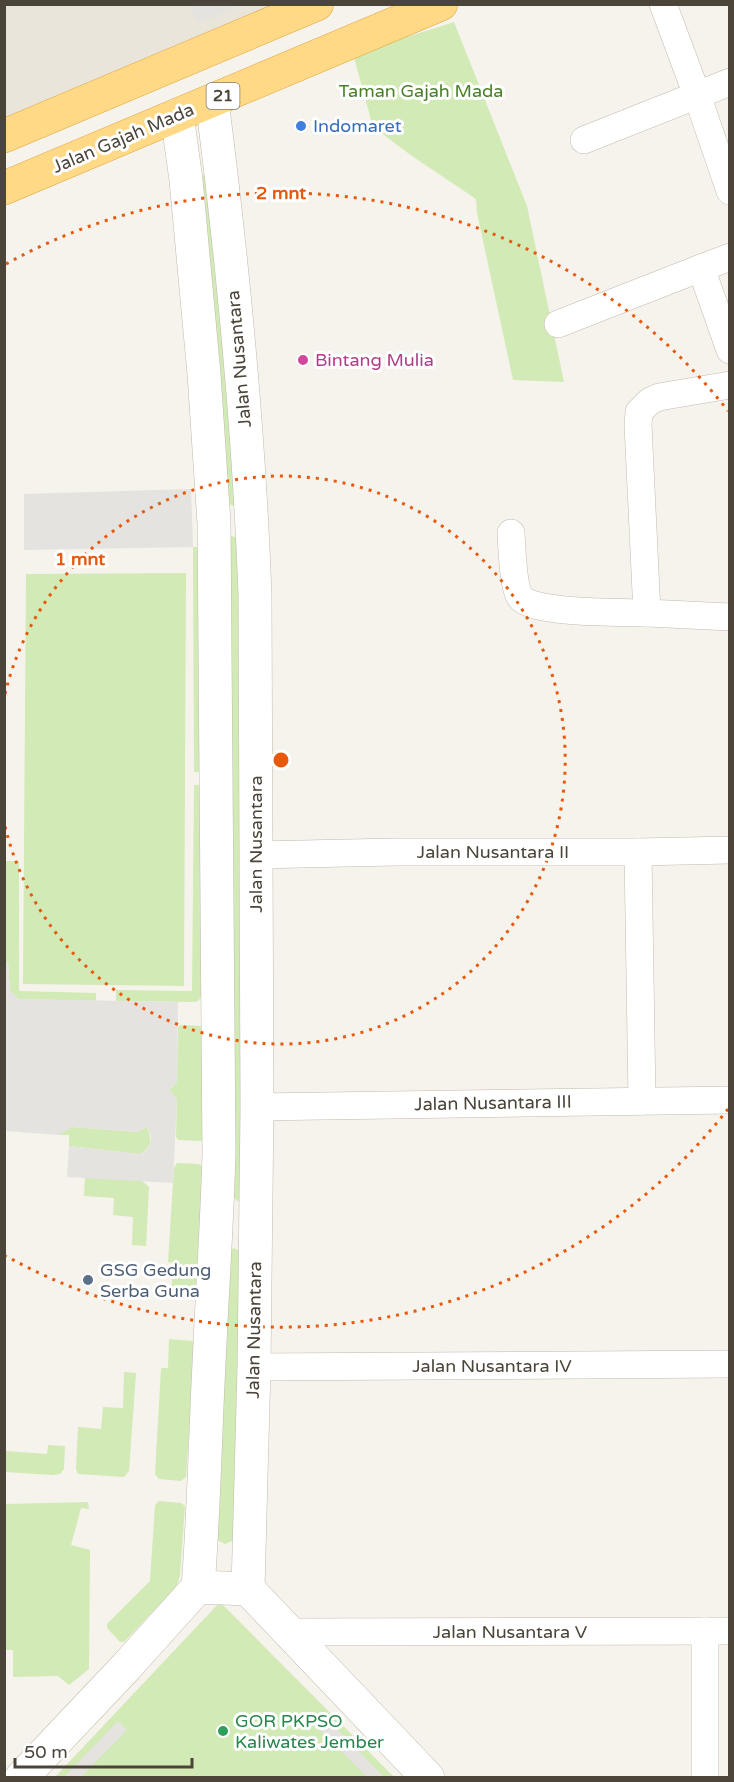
<svg xmlns="http://www.w3.org/2000/svg" width="734" height="1782" font-family="'Varela Round',sans-serif">
	<style>
		.residential { fill: #eae5da }
		.green { fill: #d2eab5 }
		.parking { fill: #e5e3e0 }
		.lines { fill: none; stroke-linecap: round; stroke-linejoin: round }
		.minor-casing { stroke: #c2bbae; stroke-width: 28 }
		.tertiary-casing { stroke: #c2bbae; stroke-width: 34 }
		.trunk-casing { stroke: #e0a43c; stroke-width: 34 }
		.minor { stroke: #fff; stroke-width: 27 }
		.tertiary { stroke: #fff; stroke-width: 33 }
		.trunk { stroke: #ffd985; stroke-width: 33 }
		.ring { fill: none; stroke: #e8590c; stroke-width: 3; stroke-dasharray: 3 6 }
		.shop-dot { fill: #3f7fe0; stroke: #fff; stroke-width: 2 }
		.hotel-dot { fill: #d1479c; stroke: #fff; stroke-width: 2 }
		.service-dot { fill: #5c6f8a; stroke: #fff; stroke-width: 2 }
		.leisure-dot { fill: #2e9e5b; stroke: #fff; stroke-width: 2 }
		.labels { text-anchor: middle; dominant-baseline: central; stroke-width: 6; stroke-linejoin: round; paint-order: stroke }
		.shield { fill: #fff; stroke: #817c74; stroke-width: 1.5 }
		.shield-label { font-size: 16px; font-weight: bold; fill: #4b4439 }
		.park-label { font-size: 18px; fill: #4a7f2a; stroke: #fff }
		.shop-label { font-size: 18px; fill: #366cbe; stroke: #fff; text-anchor: start }
		.street-label { font-size: 18px; fill: #4b4439; stroke: #fff }
		.hotel-label { font-size: 18px; fill: #b23c85; stroke: #fff; text-anchor: start }
		.service-label { font-size: 18px; fill: #4e5e75; stroke: #fff; text-anchor: start }
		.leisure-label { font-size: 18px; fill: #27864d; stroke: #fff; text-anchor: start }
		.centre { fill: #e8590c; stroke: #fff; stroke-width: 3 }
		.ring-label { font-size: 18px; text-anchor: middle; font-weight: bold; fill: #e8590c; stroke: #fff; stroke-width: 6; stroke-linejoin: round; paint-order: stroke }
	</style>
	<rect width="100%" height="100%" fill="#f6f3ec"/>
	<polygon class="residential" points="5,5 318,5 5,137"/>
	<g class="green">
		<polygon points="454,22 527,206 564,382 513,380 477,213 476,199 412,156 373,127 353,54"/>
		<polygon points="203,175 206,175 210,179 235,505 233,506 228,503 200,177"/>
		<polygon points="232,536 238,538 241,1200 238,1201 232,1197 228,538"/>
		<polygon points="193,547 199,547 202,772 194,772"/>
		<polygon points="186,573 184,986 23,984 26,574"/>
		<polygon points="194,785 202,785 201,997 198,1001 194,1002 116,1001 116,990 192,991"/>
		<polygon points="4,861 19,861 19,991 96,993 96,1001 19,999 10,991 8,963 4,962"/>
		<polygon points="181,1025 203,1026 203,1139 201,1141 178,1140 176,1137 177,1099 169,1090 177,1082 178,1027"/>
		<path d="M71,1127L138,1132L146,1127C153,1137 152,1148 140,1154L69,1146V1135H59Z"/>
		<polygon points="177,1163 199,1164 203,1167 196,1299 195,1299 171,1297 173,1263 168,1262 174,1168"/>
		<polygon points="85,1177 141,1180 149,1187 146,1246 132,1245 133,1217 113,1215 114,1198 84,1196"/>
		<polygon points="234,1248 241,1252 234,1538 232,1541 225,1544 217,1540 229,1251"/>
		<polygon points="169,1339 194,1341 195,1343 186,1477 181,1481 159,1479 155,1474 161,1368 168,1368"/>
		<polygon points="124,1372 136,1373 129,1471 124,1477 78,1474 76,1469 78,1427 101,1429 103,1407 123,1408"/>
		<polygon points="48,1445 65,1446 64,1469 60,1474 52,1475 5,1472 5,1451 47,1454"/>
		<polygon points="159,1501 181,1503 185,1506 180,1575 177,1586 124,1642 120,1642 107,1628 107,1624 150,1581 155,1505"/>
		<polygon points="88,1502 89,1509 81,1508 71,1545 90,1550 89,1669 69,1685 58,1676 13,1677 13,1650 4,1650 5,1504"/>
		<polygon points="220,1602 394,1777 54,1778"/>
	</g>
	<g class="parking">
		<polygon points="190,5 190,4 244,5 197,23"/>
		<polygon points="191,489 193,547 24,550 24,494"/>
		<polygon points="8,962 10,991 19,999 178,1002 177,1082 169,1090 177,1099 173,1183 67,1177 69,1146 140,1154 147,1150 151,1140 151,1135 146,1127 138,1132 71,1127 59,1135 5,1131 4,963"/>
		<polygon points="326,1718 384,1777 367,1777 317,1727"/>
		<polygon points="118,1721 127,1730 81,1777 64,1777"/>
	</g>
	<g class="lines">
		<defs>
			<g id="minor">
				<polyline points="663,4 697,95 730,191"/>
				<polyline points="584,140 730,82"/>
				<polyline points="730,257 701,268 730,350"/>
				<polyline points="558,324 701,268"/>
				<polyline points="730,385 659,397 650,401 639,412 638,425 647,613 730,617"/>
				<path d="M511,533C512,549 513,586 520,597C531,614 624,612 647,613"/>
				<polyline points="638,852 642,1101"/>
				<polyline points="256,855 395,852 638,852 730,850"/>
				<polyline points="257,1107 730,1100"/>
				<polyline points="254,1367 730,1364"/>
				<polyline points="705,1631 705,1778"/>
				<polyline points="290,1632 730,1631"/>
			</g>
			<g id="tertiary">
				<path d="M212,101C233,265 249,430 255,595L257,1107L254,1367L248,1589"/>
				<path d="M177,115L186,180L204,374L214,523L219,1154C217,1224 212,1294 209,1364C205,1439 204,1513 198,1587"/>
				<polyline points="21,1778 126,1667 198,1587 248,1589 428,1778"/>
			</g>
			<g id="trunk">
				<polyline points="4,136 317,4"/>
				<polyline points="4,188 441,4"/>
			</g>
		</defs>
		<use href="#minor" class="minor-casing"/>
		<use href="#tertiary" class="tertiary-casing"/>
		<use href="#trunk" class="trunk-casing"/>
		<use href="#minor" class="minor"/>
		<use href="#tertiary" class="tertiary"/>
		<use href="#trunk" class="trunk"/>
	</g>
	<g class="ring">
		<path d="M5 694A284 284 0 1 1 5 826"/>
		<path d="M728 1109A567 567 0 0 1 6 1256M6 264A567 567 0 0 1 728 411"/>
	</g>
	<circle class="shop-dot" cx="301" cy="126" r="6"/>
	<circle class="hotel-dot" cx="303" cy="360" r="6"/>
	<circle class="service-dot" cx="88" cy="1280" r="6"/>
	<circle class="leisure-dot" cx="223" cy="1731" r="6"/>
	<g class="labels">
		<rect class="shield" x="206.5" y="83" width="33" height="26" rx="4.5"/>
		<g class="shield-label">
			<text x="223" y="96">21</text>
		</g>
		<g class="park-label">
			<text x="421" y="91">Taman Gajah Mada</text>
		</g>
		<g class="shop-label">
			<text x="313" y="126">Indomaret</text>
		</g>
		<g class="street-label">
			<text transform="translate(123 138) rotate(-23)">Jalan Gajah Mada</text>
			<text transform="translate(239 359) rotate(-95)">Jalan Nusantara</text>
			<text transform="translate(256 844) rotate(-90)">Jalan Nusantara</text>
			<text x="493" y="852">Jalan Nusantara II</text>
			<text transform="translate(493 1103) rotate(-1)">Jalan Nusantara III</text>
			<text transform="translate(254 1330) rotate(-89)">Jalan Nusantara</text>
			<text x="492" y="1366">Jalan Nusantara IV</text>
			<text x="510" y="1632">Jalan Nusantara V</text>
		</g>
		<g class="hotel-label">
			<text x="315" y="360">Bintang Mulia</text>
		</g>
		<g class="service-label">
			<text x="100" y="1270">GSG Gedung<tspan x="100" dy="21">Serba Guna</tspan></text>
		</g>
		<g class="leisure-label">
			<text x="235" y="1721">GOR PKPSO<tspan x="235" dy="21">Kaliwates Jember</tspan></text>
		</g>
	</g>
	<circle cx="281" cy="760" r="9" class="centre"/>
	<g class="ring-label">
		<text x="281" y="199">2 mnt</text>
		<text x="80" y="565">1 mnt</text>
	</g>
	<rect width="734" height="1782" fill="none" stroke="#4b4439" stroke-width="12"/>
	<path d="M15 1758v9h177v-9" fill="none" stroke="#4b4439" stroke-width="3"/>
	<text x="24" y="1758" font-size="18" fill="#4b4439" stroke="#ffffff" stroke-width="4.5" paint-order="stroke">50 m</text>
</svg>
